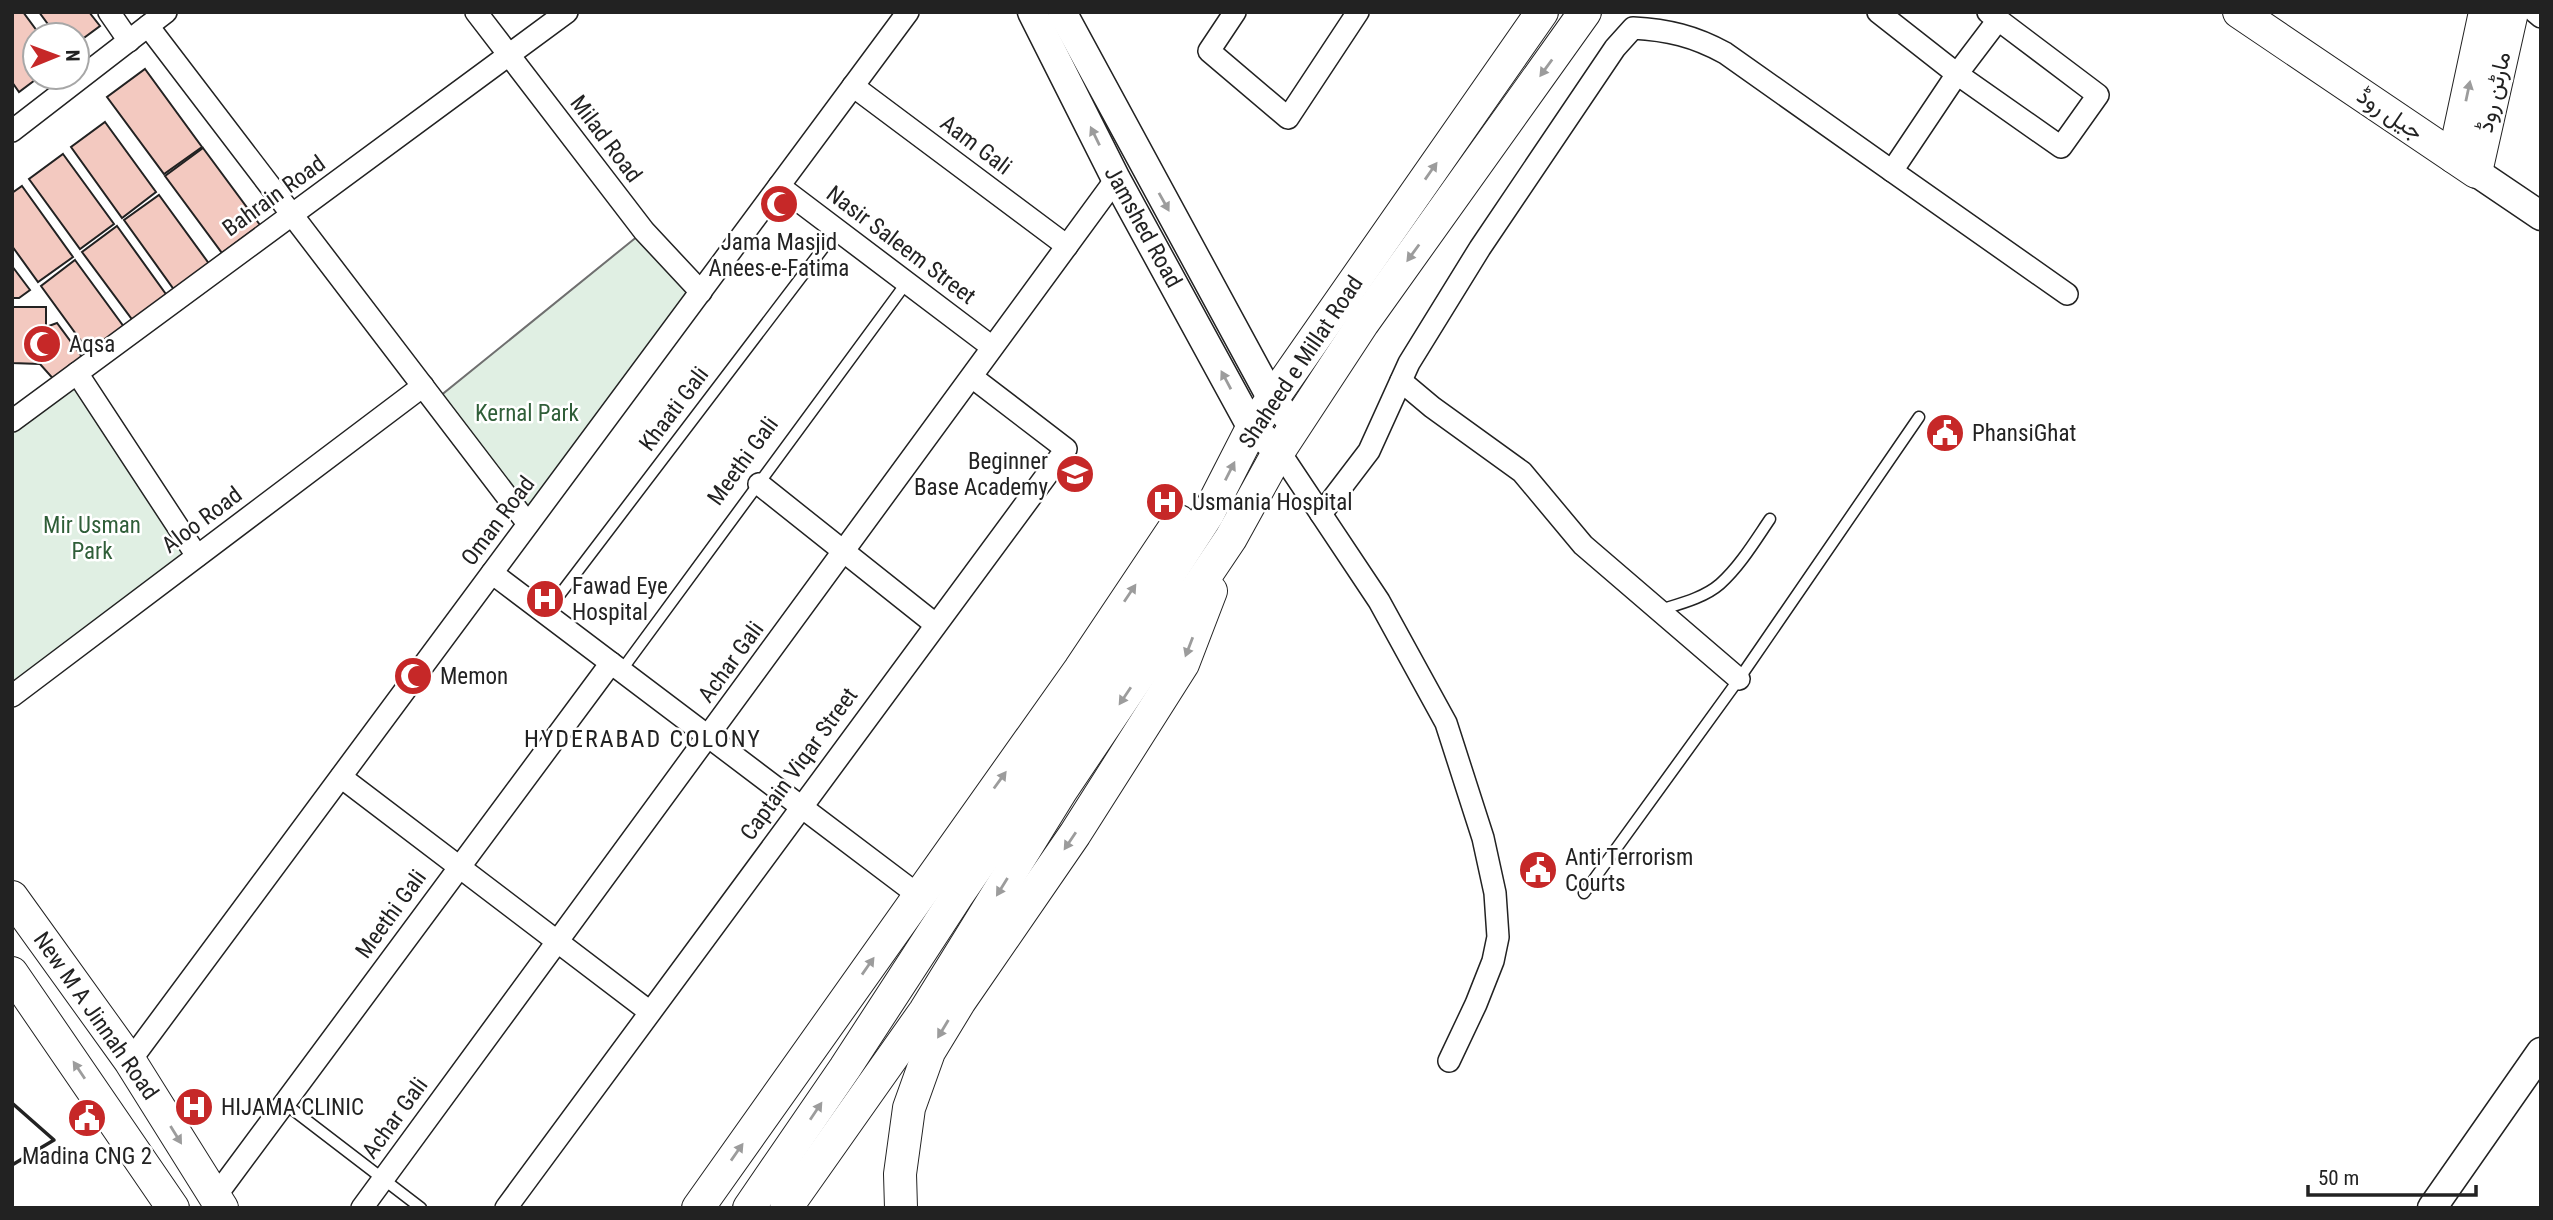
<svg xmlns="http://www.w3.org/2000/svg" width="2553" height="1220" font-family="'Roboto Condensed',Vazirmatn,sans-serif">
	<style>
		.green { fill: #e0efe3; stroke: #6f6f6f; stroke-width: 2 }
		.building { fill: #f3c9c0; stroke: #222; stroke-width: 2 }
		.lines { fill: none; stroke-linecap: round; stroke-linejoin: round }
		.lane-casing { stroke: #222; stroke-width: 13 }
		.street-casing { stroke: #222; stroke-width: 24 }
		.secondary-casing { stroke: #222; stroke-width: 31 }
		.primary-casing { stroke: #222; stroke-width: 34 }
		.lane { stroke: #fff; stroke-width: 10 }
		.street { stroke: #fff; stroke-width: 21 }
		.secondary { stroke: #fff; stroke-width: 28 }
		.primary { stroke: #fff; stroke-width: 32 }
		.wall { stroke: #222; stroke-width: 3.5 }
		.oneway { fill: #9c9c9c }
		.labels { text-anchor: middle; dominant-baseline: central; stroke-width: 5; stroke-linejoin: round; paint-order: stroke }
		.street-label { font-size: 23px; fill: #222; stroke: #fff }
		.poi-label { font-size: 23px; fill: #222; stroke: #fff; text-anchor: start }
		.park-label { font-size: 23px; fill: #2f5e38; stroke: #fff }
		.neighbourhood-label { font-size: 24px; letter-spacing: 2px; fill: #222; stroke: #fff }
	</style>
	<rect width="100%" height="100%" fill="#fff"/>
	<g class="green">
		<polygon points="644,231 701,292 528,524 434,401"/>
		<polygon points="77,373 197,556 12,696 12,421"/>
	</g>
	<g class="building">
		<polygon points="12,12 23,12 40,35 35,35 35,77 39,77 19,92 12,82"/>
		<polygon points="39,12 89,12 100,26 77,43 77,35 56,35"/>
		<polygon points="145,69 202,147 164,174 107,97"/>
		<polygon points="105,122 156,192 122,218 71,147"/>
		<polygon points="203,148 260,225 222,253 165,176"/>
		<polygon points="63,154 114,224 80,249 29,179"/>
		<polygon points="22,186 73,257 38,282 12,246 12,193"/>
		<polygon points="159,195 210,265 175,291 124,220"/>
		<polygon points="117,226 168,297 134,322 82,252"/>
		<polygon points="75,260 127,331 92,356 41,286"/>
		<polygon points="12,266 30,290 19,298 12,298"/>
		<polygon points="12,307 46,307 46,327 57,323 85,361 56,382 40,364 12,363"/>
	</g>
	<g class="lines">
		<defs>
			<g id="lane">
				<path d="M1660,610C1679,604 1704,598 1720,584C1740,566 1755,541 1770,519"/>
				<polyline points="545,614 837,230"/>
				<polyline points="621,671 907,282"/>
				<polyline points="1584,893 1739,679 1919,417"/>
				<polyline points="284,1103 421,1208"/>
			</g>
			<g id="street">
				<polyline points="109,12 129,41"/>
				<polyline points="476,12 644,231 701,292"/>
				<polyline points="1235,12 1209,51 1288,118 1358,12"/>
				<polyline points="1878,12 1957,74 2061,147 2098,95 1988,12"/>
				<polyline points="2535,12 2541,17"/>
				<polyline points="1998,20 1957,74 1892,171 2067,294"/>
				<polyline points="148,26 528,524"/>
				<polyline points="853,86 1067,246"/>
				<polyline points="12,131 166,12"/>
				<polyline points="779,186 992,347"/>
				<polyline points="77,373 197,556"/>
				<polyline points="1401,381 1432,407 1522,472 1583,545 1739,679"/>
				<polyline points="12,421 567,12"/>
				<polyline points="1279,451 1379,601 1446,723 1483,838 1495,893 1498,937 1493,961 1476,1004 1449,1061"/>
				<polyline points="759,484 935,624"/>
				<path d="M1321,514L1369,451L1409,363L1480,248L1615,48L1633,28C1668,30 1694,36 1725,53L1892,171"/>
				<polyline points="492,573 918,895"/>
				<polyline points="12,696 423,386"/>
				<polyline points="341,777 650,1012"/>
				<polyline points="130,1061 908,12"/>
				<polyline points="215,1197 611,663"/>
				<polyline points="362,1208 1116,179"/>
				<polyline points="506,1208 1066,449 972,377"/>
			</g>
			<g id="secondary">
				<polyline points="1032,12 1116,179 1252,428 1279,451"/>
				<polyline points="1062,12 1272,399 1295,426"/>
				<polyline points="2476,172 2541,216"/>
				<polyline points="2432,1208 2541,1052"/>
			</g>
			<g id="primary">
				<polyline points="2239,12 2476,172 2512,12"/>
				<polyline points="2454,157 2485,12"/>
				<polyline points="12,897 130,1061 222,1208"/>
				<polyline points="12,973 173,1208"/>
				<polyline points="698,1208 1080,669 1179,521"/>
				<polyline points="749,1208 845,1068 957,896 1023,800 1208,514 1252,428 1542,12"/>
				<polyline points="786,1208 925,1011 1061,791 1231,538 1279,451 1363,323 1585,12"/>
				<polyline points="901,1208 900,1174 909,1108 929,1052 960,1001 1075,834 1183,664 1211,591"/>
			</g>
		</defs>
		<use href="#lane" class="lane-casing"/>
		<use href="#street" class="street-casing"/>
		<use href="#secondary" class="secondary-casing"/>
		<use href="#primary" class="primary-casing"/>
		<use href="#lane" class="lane"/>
		<use href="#street" class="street"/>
		<use href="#secondary" class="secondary"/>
		<use href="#primary" class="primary"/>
		<polyline class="wall" points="12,1103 54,1140 12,1165"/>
	</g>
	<defs><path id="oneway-solid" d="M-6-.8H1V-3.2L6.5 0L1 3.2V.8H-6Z" transform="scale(1.75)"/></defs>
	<g class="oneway">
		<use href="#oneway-solid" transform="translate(1546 68) rotate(126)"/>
		<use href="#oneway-solid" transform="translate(2468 91) rotate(-78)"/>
		<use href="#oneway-solid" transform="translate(1095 136) rotate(-116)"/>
		<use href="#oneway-solid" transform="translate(1431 171) rotate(-55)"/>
		<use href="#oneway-solid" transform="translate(1164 202) rotate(61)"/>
		<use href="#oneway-solid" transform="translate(1413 253) rotate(126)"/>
		<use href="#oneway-solid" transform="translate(1226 380) rotate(-118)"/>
		<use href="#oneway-solid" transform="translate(1230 471) rotate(-63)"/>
		<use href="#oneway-solid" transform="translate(1130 593) rotate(-56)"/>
		<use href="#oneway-solid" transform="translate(1189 647) rotate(111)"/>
		<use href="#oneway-solid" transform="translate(1125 696) rotate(124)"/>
		<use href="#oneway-solid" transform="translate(1000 780) rotate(-54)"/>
		<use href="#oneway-solid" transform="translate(1070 841) rotate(124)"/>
		<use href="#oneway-solid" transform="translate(1002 887) rotate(122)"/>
		<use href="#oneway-solid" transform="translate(868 966) rotate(-55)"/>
		<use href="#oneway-solid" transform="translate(943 1029) rotate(121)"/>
		<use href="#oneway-solid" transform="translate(79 1070) rotate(-124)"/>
		<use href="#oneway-solid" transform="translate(816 1111) rotate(-56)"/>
		<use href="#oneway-solid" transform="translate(176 1135) rotate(58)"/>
		<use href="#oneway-solid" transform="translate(737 1152) rotate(-55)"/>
	</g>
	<defs>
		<symbol id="mosque-disc" viewBox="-11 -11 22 22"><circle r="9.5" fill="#c62828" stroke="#fff"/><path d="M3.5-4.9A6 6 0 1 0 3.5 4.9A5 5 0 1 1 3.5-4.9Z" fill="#fff"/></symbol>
		<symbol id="civic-disc" viewBox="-11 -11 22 22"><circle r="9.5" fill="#c62828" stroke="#fff"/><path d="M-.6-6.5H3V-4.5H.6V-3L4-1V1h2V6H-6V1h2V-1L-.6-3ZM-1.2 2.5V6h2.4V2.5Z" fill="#fff"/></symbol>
		<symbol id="school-disc" viewBox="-11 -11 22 22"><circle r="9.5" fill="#c62828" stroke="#fff"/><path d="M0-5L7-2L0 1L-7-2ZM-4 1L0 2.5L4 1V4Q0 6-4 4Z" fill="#fff"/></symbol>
		<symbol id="hospital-disc" viewBox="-11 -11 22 22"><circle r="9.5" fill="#c62828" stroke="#fff"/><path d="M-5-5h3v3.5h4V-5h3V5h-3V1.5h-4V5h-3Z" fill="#fff"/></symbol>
	</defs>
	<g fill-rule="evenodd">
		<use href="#mosque-disc" x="757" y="182" width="44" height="44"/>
		<use href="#mosque-disc" x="20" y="322" width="44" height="44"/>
		<use href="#civic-disc" x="1923" y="411" width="44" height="44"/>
		<use href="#school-disc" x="1053" y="452" width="44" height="44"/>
		<use href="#hospital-disc" x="1143" y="480" width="44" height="44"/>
		<use href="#hospital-disc" x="523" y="577" width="44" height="44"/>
		<use href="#mosque-disc" x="391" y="654" width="44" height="44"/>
		<use href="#civic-disc" x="1516" y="848" width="44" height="44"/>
		<use href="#hospital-disc" x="172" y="1085" width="44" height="44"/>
		<use href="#civic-disc" x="65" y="1096" width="44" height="44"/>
	</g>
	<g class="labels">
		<g class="street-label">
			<text transform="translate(2494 92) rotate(-77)">مارٹن روڈ</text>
			<text transform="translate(2390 114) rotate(34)">جیل روڈ</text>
			<text transform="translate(606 139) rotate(53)">Milad Road</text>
			<text transform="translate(976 145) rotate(37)">Aam Gali</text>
			<text transform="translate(274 196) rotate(-36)">Bahrain Road</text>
			<text transform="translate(1143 227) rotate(61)">Jamshed Road</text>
			<text transform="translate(901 245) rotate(37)">Nasir Saleem Street</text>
			<text transform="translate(1301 362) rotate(-56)">Shaheed e Millat Road</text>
			<text transform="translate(674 409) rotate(-53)">Khaati Gali</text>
			<text transform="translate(743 461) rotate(-54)">Meethi Gali</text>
			<text transform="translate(202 520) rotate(-37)">Aloo Road</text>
			<text transform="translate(498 521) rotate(-53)">Oman Road</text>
			<text transform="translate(731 662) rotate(-54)">Achar Gali</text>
			<text transform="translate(799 764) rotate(-54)">Captain Viqar Street</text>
			<text transform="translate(391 914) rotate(-54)">Meethi Gali</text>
			<text transform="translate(96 1016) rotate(55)">New M A Jinnah Road</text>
			<text transform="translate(395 1118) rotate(-54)">Achar Gali</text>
		</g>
		<g class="poi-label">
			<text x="779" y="242" text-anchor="middle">Jama Masjid<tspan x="779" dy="26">Anees-e-Fatima</tspan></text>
			<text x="69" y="344">Aqsa</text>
			<text x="1972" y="433">PhansiGhat</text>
			<text x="1048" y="461" text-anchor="end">Beginner<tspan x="1048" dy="26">Base Academy</tspan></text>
			<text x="1192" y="502">Usmania Hospital</text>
			<text x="572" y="586">Fawad Eye<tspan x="572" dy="26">Hospital</tspan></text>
			<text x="440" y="676">Memon</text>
			<text x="1565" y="857">Anti Terrorism<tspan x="1565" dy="26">Courts</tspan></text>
			<text x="221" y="1107">HIJAMA CLINIC</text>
			<text x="87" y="1156" text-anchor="middle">Madina CNG 2</text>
		</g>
		<g class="park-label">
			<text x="527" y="413">Kernal Park</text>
			<text x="92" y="525">Mir Usman<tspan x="92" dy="26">Park</tspan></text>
		</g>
		<g class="neighbourhood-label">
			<text x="643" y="739">HYDERABAD COLONY</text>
		</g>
	</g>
	<rect width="2553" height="1220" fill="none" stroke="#222222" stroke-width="28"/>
	<g transform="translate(56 56) rotate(89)"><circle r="33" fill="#ffffff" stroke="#a7a7a7" stroke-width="2"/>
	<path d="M0-5L12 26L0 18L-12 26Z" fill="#c62828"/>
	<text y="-10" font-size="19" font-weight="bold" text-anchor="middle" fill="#222222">N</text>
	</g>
	<path d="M2308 1185v10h168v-10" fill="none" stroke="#222222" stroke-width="3.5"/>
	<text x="2318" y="1185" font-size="21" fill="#222222" stroke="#ffffff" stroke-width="5" paint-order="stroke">50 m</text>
</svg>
